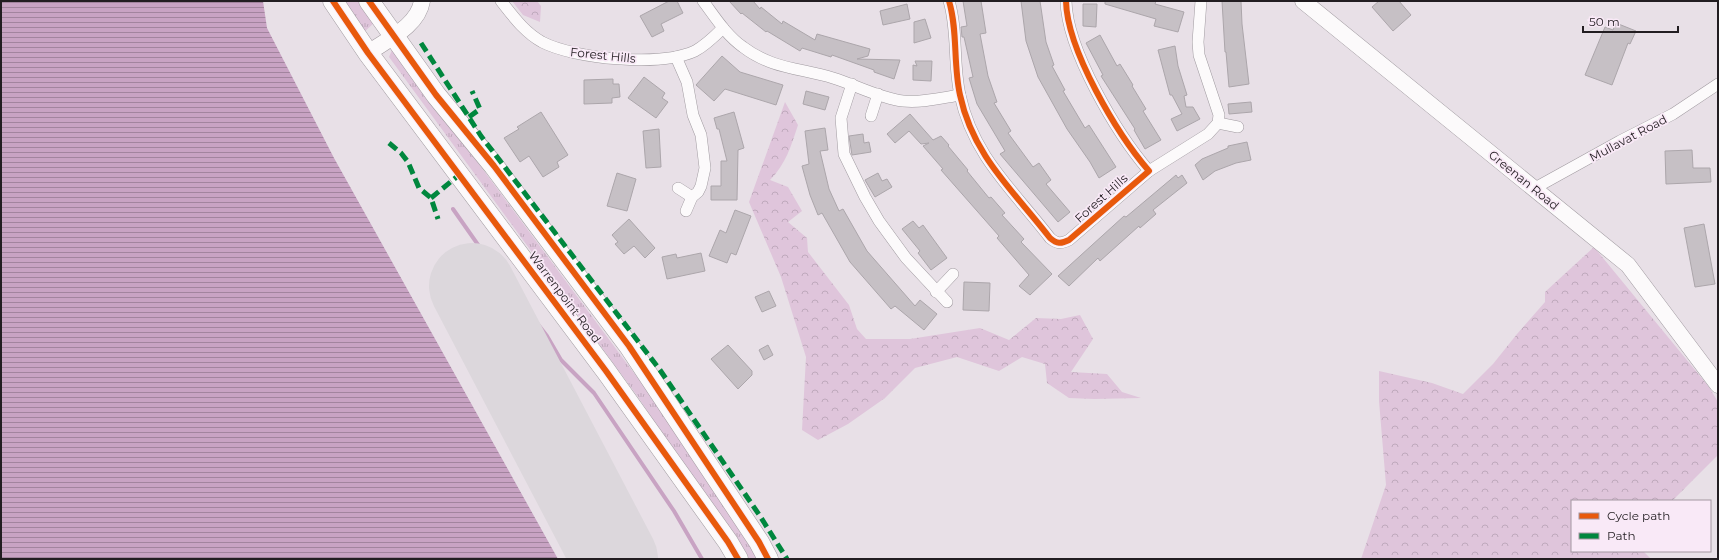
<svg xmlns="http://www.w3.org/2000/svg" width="1719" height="560" font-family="Montserrat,sans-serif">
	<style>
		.grass { fill: url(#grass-tufts) }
		.forest { fill: url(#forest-crowns) }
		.water { fill: url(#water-rules) }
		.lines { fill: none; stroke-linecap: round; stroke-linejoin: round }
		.stream { stroke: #c8a3c3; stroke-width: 4 }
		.runway { stroke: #dcd7dc; stroke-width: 86 }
		.building { fill: #c6c0c5; stroke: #aca6ab }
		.street-casing { stroke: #a09aa0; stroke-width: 12 }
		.secondary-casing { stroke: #a09aa0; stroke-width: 17 }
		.highway-casing { stroke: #a09aa0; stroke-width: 21 }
		.street { stroke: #fcfafb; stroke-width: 11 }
		.secondary { stroke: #fcfafb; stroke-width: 16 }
		.highway { stroke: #fcfafb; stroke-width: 20 }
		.quiet { stroke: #00873e; stroke-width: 5; stroke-dasharray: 10 5; stroke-linecap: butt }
		.cycleway-casing { stroke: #f9e9f7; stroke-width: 8 }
		.cycleway { stroke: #e8590c; stroke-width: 6 }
		.labels { text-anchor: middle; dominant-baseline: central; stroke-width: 3.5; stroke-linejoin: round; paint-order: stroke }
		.street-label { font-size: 12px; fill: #221d21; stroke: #f9e9f7 }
	</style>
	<defs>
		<pattern id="grass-tufts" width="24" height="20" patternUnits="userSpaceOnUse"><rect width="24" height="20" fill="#dfc5db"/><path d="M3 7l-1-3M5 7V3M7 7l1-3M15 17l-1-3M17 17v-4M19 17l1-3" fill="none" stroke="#bfa9bc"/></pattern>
		<pattern id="forest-crowns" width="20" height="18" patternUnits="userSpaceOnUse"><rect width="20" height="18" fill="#dfc5db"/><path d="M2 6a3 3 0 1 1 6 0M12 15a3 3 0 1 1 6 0" fill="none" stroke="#bfa9bc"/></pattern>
		<pattern id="water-rules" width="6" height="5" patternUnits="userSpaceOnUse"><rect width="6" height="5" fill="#c8a3c3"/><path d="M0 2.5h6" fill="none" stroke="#a2849e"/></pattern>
	</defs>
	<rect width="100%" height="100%" fill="#e8e0e7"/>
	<g class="grass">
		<polygon points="343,1 360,1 374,23 364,32"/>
		<polygon points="392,50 450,125 697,458 760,559 746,559 638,397 389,57"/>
	</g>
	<g class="forest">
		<polygon points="512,1 537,1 541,6 540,22 523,15"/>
		<path d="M785,102L798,125C791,146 786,164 770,180L788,187L802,211L788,222L807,238L808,252L849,305L857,329L866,339H910L980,328L1009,340L1036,318L1061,319L1080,315L1093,339L1071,372L1107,374L1122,392L1141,398L1094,399L1069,398L1047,383L1045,364L1022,357L999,371L957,357L915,368L885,398L848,424L818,440L802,430L806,357L781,277L749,202Z"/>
		<polygon points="1594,247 1709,387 1718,402 1718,455 1672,501 1572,501 1572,551 1643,551 1651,559 1361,559 1386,485 1379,401 1379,371 1432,383 1463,394 1493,364 1517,334 1545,302 1545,292"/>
	</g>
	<polygon class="water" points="1,1 263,1 267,28 334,158 558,559 1,559"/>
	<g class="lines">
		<polyline class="stream" points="453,209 495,269 547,336 561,360 594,393 674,511 702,559"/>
		<polyline class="runway" points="472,286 615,559"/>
	</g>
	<g class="building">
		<polygon points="669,1 677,1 683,13 661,24 664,31 652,37 640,16"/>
		<polygon points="729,1 753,1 760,9 761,7 782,24 783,21 815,40 817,34 870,49 868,56 857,59 900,60 894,79 874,72 874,70 832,55 831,57 802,48 800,51 767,31 766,32 742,13 741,14"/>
		<polygon points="963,1 981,1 986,33 980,34 988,76 997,102 994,103 1011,131 1008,133 1033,167 1039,163 1051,180 1046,184 1070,212 1058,222 1000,154 1005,151 977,104 969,78 973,77 964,37 962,37 961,27 967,26"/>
		<polygon points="1021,1 1040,1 1046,42 1054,65 1052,66 1065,90 1063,91 1085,128 1089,125 1116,167 1099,178 1090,162 1067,129 1038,77 1026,41"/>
		<polygon points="1105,1 1156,1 1155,4 1184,12 1178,32 1154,26 1156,19 1105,4"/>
		<polygon points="1222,1 1241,1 1242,24 1249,84 1229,87 1226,52 1225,52"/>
		<polygon points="1379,1 1399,1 1411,15 1393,31 1372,7"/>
		<polygon points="907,4 910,19 883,25 880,11"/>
		<polygon points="1083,4 1097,4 1096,27 1083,26"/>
		<polygon points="925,19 931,38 914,43 914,22"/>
		<polygon points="1616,23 1636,31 1630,44 1628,43 1612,85 1585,75 1605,27 1613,30"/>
		<polygon points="1100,35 1117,66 1120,64 1133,85 1132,86 1146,109 1143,111 1161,140 1145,149 1134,130 1135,129 1101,76 1103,75 1086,43"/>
		<polygon points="1175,46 1178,66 1187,95 1184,96 1186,107 1193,107 1200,119 1177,131 1171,119 1182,114 1172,95 1170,95 1158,50"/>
		<polygon points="722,56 740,72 783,85 776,105 725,89 714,101 696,85"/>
		<polygon points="915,61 932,61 931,81 913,80 913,65 917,66"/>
		<polygon points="644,77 665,93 662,98 668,102 656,118 628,98"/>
		<polygon points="613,79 613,84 619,84 620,97 612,98 612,103 584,104 584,80"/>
		<polygon points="806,91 829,97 825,110 803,104"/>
		<polygon points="1251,102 1252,112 1229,114 1228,104"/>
		<polygon points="541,112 568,155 557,162 559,167 543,177 529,156 520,162 504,138 519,129 517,127"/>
		<polygon points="734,112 744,148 738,150 737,200 711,200 711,186 721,186 721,161 727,161 719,129 717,129 714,118"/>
		<polygon points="910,114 933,140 941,136 949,145 948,146 968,170 967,171 989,198 991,197 1005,213 1002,215 1024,239 1021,242 1052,274 1030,295 1019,286 1029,275 997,238 999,236 941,170 943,169 923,146 929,143 921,144 909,131 895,143 887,134"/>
		<polygon points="825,128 828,150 820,151 829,189 839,211 843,209 867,251 915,306 920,300 937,314 924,330 895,306 891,309 850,262 822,213 818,215 810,195 802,166 809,164 805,131"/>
		<polygon points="659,129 661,167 646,168 643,131"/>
		<polygon points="863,134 864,143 869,142 871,152 852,155 849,136"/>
		<polygon points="1247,142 1251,160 1236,163 1215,171 1203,180 1195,165 1202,159 1228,148 1228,146"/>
		<polygon points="1692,150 1693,168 1710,168 1711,182 1666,184 1665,151"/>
		<polygon points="617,173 636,179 627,211 607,206"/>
		<polygon points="878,173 882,181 887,179 892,187 875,197 865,180"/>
		<polygon points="1176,175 1178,178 1182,175 1187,183 1153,210 1156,214 1140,228 1139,226 1100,261 1098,258 1069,286 1058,276 1124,216 1126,217"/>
		<polygon points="735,210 751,216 736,255 731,253 727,263 709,256 720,230 726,233"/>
		<polygon points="629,219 655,248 645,258 634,246 624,254 615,244 618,242 612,235"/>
		<polygon points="913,221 919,228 923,225 947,258 931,270 918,253 920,251 902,229"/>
		<polygon points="1704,224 1715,284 1695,287 1684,228"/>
		<polygon points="701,253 705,271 667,279 662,257 676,254 677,258"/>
		<polygon points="964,282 990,283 989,311 963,310"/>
		<polygon points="769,291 776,306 762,312 755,297"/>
		<polygon points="728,345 752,371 752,375 738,389 711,359"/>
		<polygon points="768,345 773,355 764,360 759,350"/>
	</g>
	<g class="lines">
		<defs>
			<g id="street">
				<path d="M501,1C513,16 524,32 542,42C575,59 660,67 695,51C706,45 714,37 723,28"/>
				<path d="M703,1C715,17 726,35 743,47C772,69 800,68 833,78C856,85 879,98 903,101C921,103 941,98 960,95"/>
				<path d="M949,1C958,31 953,64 960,95C973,156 1013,190 1050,238C1057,244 1061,244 1069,240L1149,171C1117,134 1067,50 1066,1"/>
				<polyline points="676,57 687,82 693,115 701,135 705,168 701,186 698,192 692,197 686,211"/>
				<polyline points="852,84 841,118 844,154 865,197 879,221 906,258 947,302"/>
				<polyline points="871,116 878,94"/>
				<polyline points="1218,123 1238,127"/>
				<polyline points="1149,171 1208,134 1218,123 1219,115 1199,55 1198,42 1201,1"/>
				<polyline points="678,188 692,197"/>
				<polyline points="1535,188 1620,141 1673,114 1718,84"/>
				<polyline points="936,292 953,274"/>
			</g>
			<g id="secondary">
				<polyline points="1303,1 1628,265 1718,385"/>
				<path d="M368,53C388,39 418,26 422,1"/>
			</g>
			<g id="highway">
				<polyline points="333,1 368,53 606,371 728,542 738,559"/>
				<polyline points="369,1 436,95 494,166 629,346 759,542 768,559"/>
			</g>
		</defs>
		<use href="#street" class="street-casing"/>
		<use href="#secondary" class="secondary-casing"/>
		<use href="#highway" class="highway-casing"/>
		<use href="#street" class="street"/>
		<use href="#secondary" class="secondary"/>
		<use href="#highway" class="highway"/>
		<g class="quiet">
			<polyline points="421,43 481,136 660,370 760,516 787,559"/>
			<polyline points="469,117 480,109 472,91"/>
			<polyline points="389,143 401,153 408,162 419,188 431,198 438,219"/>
			<polyline points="431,198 459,175"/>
		</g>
		<defs>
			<g id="cycleway">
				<polyline points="333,1 368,53 606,371 728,542 738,559"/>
				<polyline points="369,1 436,95 494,166 629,346 759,542 768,559"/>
				<path d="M949,1C958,31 953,64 960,95C973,156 1013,190 1050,238C1057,244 1061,244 1069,240L1149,171C1117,134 1067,50 1066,1"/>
			</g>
		</defs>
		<use href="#cycleway" class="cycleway-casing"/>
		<use href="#cycleway" class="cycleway"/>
	</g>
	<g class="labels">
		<g class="street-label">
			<text transform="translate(603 55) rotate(6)">Forest Hills</text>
			<text transform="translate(1628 138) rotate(-28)">Mullavat Road</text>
			<text transform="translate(1524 180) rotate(39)">Greenan Road</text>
			<text transform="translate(1101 198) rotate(-42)">Forest Hills</text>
			<text transform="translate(565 297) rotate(53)">Warrenpoint Road</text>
		</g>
	</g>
	<rect width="1719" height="560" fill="none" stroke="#221d21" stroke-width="4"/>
	<rect x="1571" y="500" width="140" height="52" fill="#f9e9f7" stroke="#a397a1"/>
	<rect x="1579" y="513" width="20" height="6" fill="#e8590c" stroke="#a397a1"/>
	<text x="1607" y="520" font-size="12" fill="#221d21">Cycle path</text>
	<rect x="1579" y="533" width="20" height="6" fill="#00873e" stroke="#a397a1"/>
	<text x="1607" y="540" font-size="12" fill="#221d21">Path</text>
	<path d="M1583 26v6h95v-6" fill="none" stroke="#221d21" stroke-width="2"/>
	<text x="1589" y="26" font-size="12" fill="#221d21" stroke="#f9e9f7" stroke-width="3" paint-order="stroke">50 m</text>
</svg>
